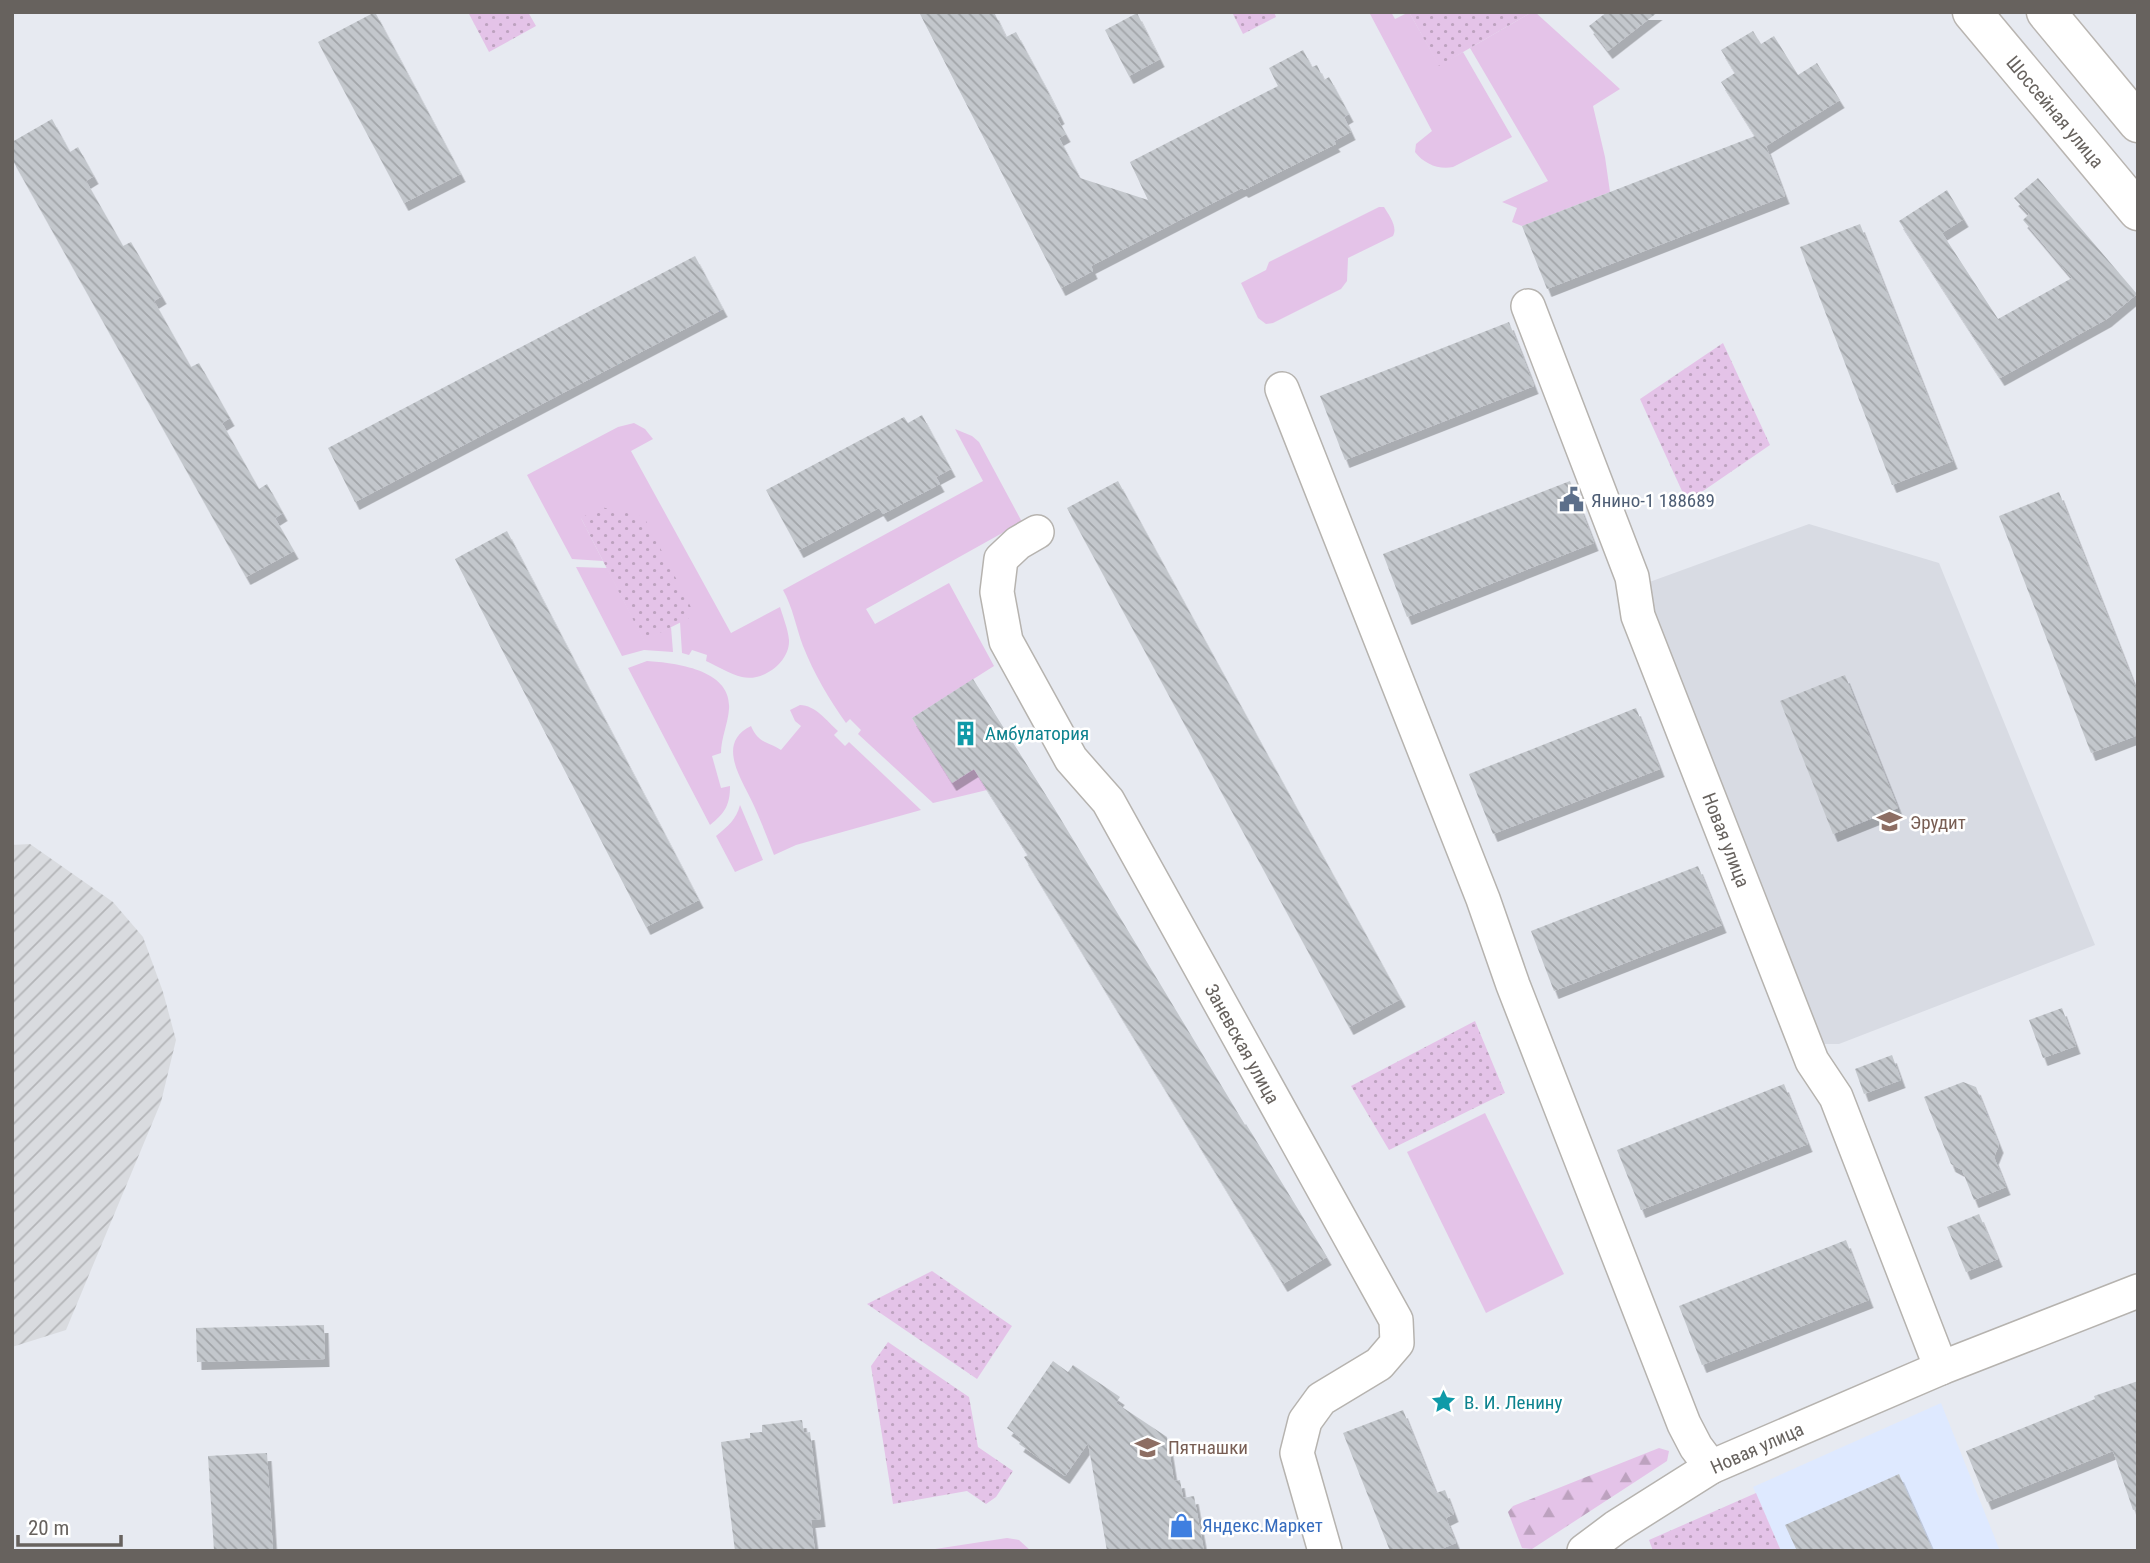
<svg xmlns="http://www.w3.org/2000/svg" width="2150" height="1563" font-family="'Roboto Condensed',sans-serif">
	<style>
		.commercial { fill: #dee9ff }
		.industrial { fill: url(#industrial-furrows) }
		.education { fill: #d8dbe3 }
		.grass { fill: #e4c3e8 }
		.forest { fill: url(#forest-firs) }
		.park { fill: url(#park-dots) }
		.building { fill: url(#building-back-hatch); filter: url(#shadow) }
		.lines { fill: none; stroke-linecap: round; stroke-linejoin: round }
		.minor-casing { stroke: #b6b3af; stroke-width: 36 }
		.secondary-casing { stroke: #b9b5b1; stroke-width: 41 }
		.minor { stroke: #fff; stroke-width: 33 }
		.secondary { stroke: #fff; stroke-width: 38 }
		.labels { text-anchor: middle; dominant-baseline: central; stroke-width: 5; stroke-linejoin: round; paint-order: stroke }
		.street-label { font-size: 19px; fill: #67625e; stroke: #fff }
		.service-label { font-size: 19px; fill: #4e5e75; stroke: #fff; text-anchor: start }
		.culture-label { font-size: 19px; fill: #0d838f; stroke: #fff; text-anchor: start }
		.education-label { font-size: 19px; fill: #785e54; stroke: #fff; text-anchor: start }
		.shop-label { font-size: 19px; fill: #366cbe; stroke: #fff; text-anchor: start }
	</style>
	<defs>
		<pattern id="industrial-furrows" width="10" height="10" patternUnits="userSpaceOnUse" patternTransform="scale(1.75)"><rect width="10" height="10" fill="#d9dbdf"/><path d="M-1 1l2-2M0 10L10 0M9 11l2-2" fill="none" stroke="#b4b5b8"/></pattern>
		<pattern id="forest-firs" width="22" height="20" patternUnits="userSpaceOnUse" patternTransform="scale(1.75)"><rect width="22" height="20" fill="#e4c3e8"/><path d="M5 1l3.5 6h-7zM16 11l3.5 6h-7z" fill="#bda2bf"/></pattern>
		<pattern id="park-dots" width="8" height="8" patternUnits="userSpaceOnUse" patternTransform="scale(1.75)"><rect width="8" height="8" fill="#e4c3e8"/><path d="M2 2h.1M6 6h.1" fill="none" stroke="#bda2bf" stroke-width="1.8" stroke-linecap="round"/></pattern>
		<pattern id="building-back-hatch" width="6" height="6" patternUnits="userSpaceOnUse" patternTransform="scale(1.75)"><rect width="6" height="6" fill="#c3c7cc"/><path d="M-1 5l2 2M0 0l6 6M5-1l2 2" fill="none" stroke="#a2a5a9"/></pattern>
		<filter id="shadow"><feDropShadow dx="4.5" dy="8" stdDeviation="0" flood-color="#0004"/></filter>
	</defs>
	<rect width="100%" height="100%" fill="#e7eaf1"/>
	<polygon class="commercial" points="1941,1403 2000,1551 1781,1551 1753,1487"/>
	<polygon class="industrial" points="30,844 113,902 143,937 163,992 176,1040 161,1102 66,1330 12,1347 12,845"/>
	<polygon class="education" points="1809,524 1939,563 2095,945 1839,1044 1821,1044 1644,584"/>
	<g class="grass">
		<path d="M1369,12H1391L1395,19L1409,12L1439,65L1463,52L1512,137L1453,167C1439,170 1424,164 1415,152L1416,144L1432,131Z"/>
		<polygon points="1532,12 1535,12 1620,89 1593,106 1605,157 1610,192 1522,226 1512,222 1517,208 1502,202 1548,181 1470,48"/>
		<path d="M1379,207H1384C1389,215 1398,227 1393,236L1348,258L1347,281L1341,289L1273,323L1266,324L1258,318L1241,283L1266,270L1269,262Z"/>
		<path d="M634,423L645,429L653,439L631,451L731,633L780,607C783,617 788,629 789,640C790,662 763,682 742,677C730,674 717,666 706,661L707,655L692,650L689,655L682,653L680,622L694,614L581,518L603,561L572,559L527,475L618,427Z"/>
		<path d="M955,429L972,436L979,442L1022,522L866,609L875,624L949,583L994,666L912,718L952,782L974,769L987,790L933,803L858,734L861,730L850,719L846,723C829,699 814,674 803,646C796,627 793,608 783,590L983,481Z"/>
		<polygon points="576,567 607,568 644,640 671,627 673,652 644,650 622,656"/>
		<path d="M647,661C677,663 732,670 729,709C728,724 721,738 721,753L712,756L721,788L730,786C730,805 725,813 710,825L628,668Z"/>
		<path d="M800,705C815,705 827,721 838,731L834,735L845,746L849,742L921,810L796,845L774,855C768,839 762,824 755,808C744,782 714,744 751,726C759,744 767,741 781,750L801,726L795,721L790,710Z"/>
		<path d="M740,805L763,860L735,872L716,836C728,826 736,820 740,805Z"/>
		<polygon points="1485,1113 1564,1274 1486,1313 1407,1152"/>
		<polygon points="1007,1538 1019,1540 1031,1551 922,1551"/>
	</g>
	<polygon class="forest" points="1659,1448 1669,1451 1667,1461 1532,1549 1522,1548 1508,1512 1513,1506"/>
	<g class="park">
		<polygon points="468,12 528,12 536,26 489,52"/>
		<polygon points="1232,12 1274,12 1276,17 1243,34"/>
		<polygon points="1409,12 1532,12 1439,66"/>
		<polygon points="1723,343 1770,445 1687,502 1640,399"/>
		<polygon points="601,507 644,517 695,615 644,641 581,518"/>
		<polygon points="1475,1021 1505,1093 1389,1150 1351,1086"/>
		<polygon points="932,1271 1012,1326 977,1379 867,1304"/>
		<polygon points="888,1342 969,1397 978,1447 1013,1471 996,1497 986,1504 967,1491 893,1504 871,1366"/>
		<polygon points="1756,1493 1781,1551 1653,1551 1649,1540"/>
	</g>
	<g class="building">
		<polygon points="375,12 461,174 404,203 318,42"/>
		<polygon points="919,12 994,12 1006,37 1016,32 1044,84 1060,116 1057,118 1066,134 1059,138 1080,178 1148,200 1130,162 1278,86 1269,68 1303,50 1312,67 1317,65 1324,80 1329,77 1349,114 1344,117 1351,132 1334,141 1336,144 1244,190 1242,188 1091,266 1093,271 1061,288"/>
		<polygon points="1607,12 1658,12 1608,51 1589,26"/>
		<polygon points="1137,13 1160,59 1129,76 1105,30"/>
		<polygon points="1753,31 1761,44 1774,36 1798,75 1817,63 1840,100 1766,146 1785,196 1547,289 1522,226 1755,136 1721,82 1735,73 1721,50"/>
		<polygon points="52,119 70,152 78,147 94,176 86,181 123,246 131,242 162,296 154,301 191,367 199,363 230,418 222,423 259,489 267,484 283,513 275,518 294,551 246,577 12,159 12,142"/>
		<polygon points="2038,178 2137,294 2107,319 2000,378 1899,221 1947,190 1964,219 1942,233 1998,319 2072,278 2023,220 2029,214 2014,198"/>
		<polygon points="1860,224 1953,461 1892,485 1800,247"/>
		<polygon points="695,256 723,309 355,502 328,448"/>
		<polygon points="1509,322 1534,386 1345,460 1320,396"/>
		<polygon points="922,415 951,469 936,477 940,484 883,514 879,508 799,550 766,490 904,417 908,423"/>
		<polygon points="1118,481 1401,999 1349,1027 1067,508"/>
		<polygon points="1570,481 1594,543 1407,617 1383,554"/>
		<polygon points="2059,492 2138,694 2138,735 2091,753 1999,516"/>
		<polygon points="507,531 699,900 646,927 455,559"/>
		<polygon points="1845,675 1898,808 1833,834 1780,701"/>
		<polygon points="973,679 1054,808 1245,1125 1246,1124 1327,1257 1283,1284 1024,857 1028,855 974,769 952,783 912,718"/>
		<polygon points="1636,708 1660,769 1493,834 1469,774"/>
		<polygon points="1698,866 1722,925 1554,991 1531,931"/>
		<polygon points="2062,1008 2076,1046 2043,1058 2029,1020"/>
		<polygon points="1892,1055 1901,1080 1864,1094 1855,1069"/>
		<polygon points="1963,1082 1976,1087 1999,1145 1994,1157 2006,1187 1974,1200 1962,1170 1951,1164 1924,1097"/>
		<polygon points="1784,1084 1808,1144 1641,1210 1617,1150"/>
		<polygon points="1979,1214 1998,1259 1966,1272 1947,1227"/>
		<polygon points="1846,1240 1869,1300 1702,1365 1679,1306"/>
		<polygon points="324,1325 325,1359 197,1362 196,1328"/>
		<polygon points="1053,1361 1068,1372 1073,1365 1120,1397 1116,1403 1167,1437 1174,1481 1180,1480 1183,1498 1194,1496 1204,1551 1107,1551 1088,1443 1065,1476 1019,1444 1022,1439 1007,1428"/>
		<polygon points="2138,1381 2138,1509 2133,1510 2113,1451 1987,1502 1966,1451 2095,1399 2094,1396"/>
		<polygon points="1403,1410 1436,1493 1445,1490 1454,1514 1446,1518 1456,1543 1436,1551 1390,1551 1343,1433"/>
		<polygon points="802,1420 804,1433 810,1432 821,1519 811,1520 815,1551 735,1551 721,1442 750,1438 750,1433 762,1432 762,1425"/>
		<polygon points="267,1453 273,1551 214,1551 208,1456"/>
		<polygon points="1899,1474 1933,1551 1797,1551 1785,1525"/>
	</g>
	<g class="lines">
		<defs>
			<g id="minor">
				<polyline points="1528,306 1632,577 1638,616 1812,1061 1836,1097 1941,1368"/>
				<polyline points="1282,389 1483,899 1513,985 1684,1424 1696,1447 1711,1467"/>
				<polyline points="1037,532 1018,543 1001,559 997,592 1006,641 1071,759 1108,801 1396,1320 1397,1343 1379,1364 1321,1399 1305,1421 1297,1453 1325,1551"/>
				<polyline points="1584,1551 1616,1527 1711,1467 1941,1368 2138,1291"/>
			</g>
			<g id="secondary">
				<polyline points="1972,12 2138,211"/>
				<polyline points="2046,12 2138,123"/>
			</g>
		</defs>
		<use href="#minor" class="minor-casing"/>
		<use href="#secondary" class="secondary-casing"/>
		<use href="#minor" class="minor"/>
		<use href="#secondary" class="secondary"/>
	</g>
	<defs>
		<symbol id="civic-bare" viewBox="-9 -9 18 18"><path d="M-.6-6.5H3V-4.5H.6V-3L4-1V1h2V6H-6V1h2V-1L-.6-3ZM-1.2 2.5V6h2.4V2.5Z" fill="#5c6f8a" stroke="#fff" stroke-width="2.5" paint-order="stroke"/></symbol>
		<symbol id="building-bare" viewBox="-9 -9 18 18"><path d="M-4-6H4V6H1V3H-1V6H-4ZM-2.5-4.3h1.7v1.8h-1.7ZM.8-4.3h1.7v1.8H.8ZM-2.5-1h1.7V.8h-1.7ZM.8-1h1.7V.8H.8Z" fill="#0f9aa8" stroke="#fff" stroke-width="2.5" paint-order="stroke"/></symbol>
		<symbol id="school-bare" viewBox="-9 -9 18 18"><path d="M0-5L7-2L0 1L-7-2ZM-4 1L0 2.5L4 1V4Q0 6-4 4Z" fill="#8d6e63" stroke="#fff" stroke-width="2.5" paint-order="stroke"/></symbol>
		<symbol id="sight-bare" viewBox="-9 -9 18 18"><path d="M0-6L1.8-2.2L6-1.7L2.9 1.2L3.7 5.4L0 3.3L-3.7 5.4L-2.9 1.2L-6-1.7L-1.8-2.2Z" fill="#0f9aa8" stroke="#fff" stroke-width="2.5" paint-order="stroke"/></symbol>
		<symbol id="shop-bare" viewBox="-9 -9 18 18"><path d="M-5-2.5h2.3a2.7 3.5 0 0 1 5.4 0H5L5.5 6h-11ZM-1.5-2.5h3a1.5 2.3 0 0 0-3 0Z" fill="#3f7fe0" stroke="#fff" stroke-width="2.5" paint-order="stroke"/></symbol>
	</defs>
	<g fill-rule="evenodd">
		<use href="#civic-bare" x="1554" y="482" width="35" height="35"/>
		<use href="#building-bare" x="948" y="716" width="35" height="35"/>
		<use href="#school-bare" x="1872" y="804" width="35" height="35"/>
		<use href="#sight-bare" x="1426" y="1384" width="35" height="35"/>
		<use href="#school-bare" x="1130" y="1430" width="35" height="35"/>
		<use href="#shop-bare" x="1164" y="1508" width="35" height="35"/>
	</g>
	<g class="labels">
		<g class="street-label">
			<text transform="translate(2055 112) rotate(50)">Шоссейная улица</text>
			<text transform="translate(1726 840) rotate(69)">Новая улица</text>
			<text transform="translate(1242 1044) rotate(61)">Заневская улица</text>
			<text transform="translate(1757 1448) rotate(-24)">Новая улица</text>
		</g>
		<g class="service-label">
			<text x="1591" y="500">Янино-1 188689</text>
		</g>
		<g class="culture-label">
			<text x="985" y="733">Амбулатория</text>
			<text x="1464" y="1402">В. И. Ленину</text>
		</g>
		<g class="education-label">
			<text x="1910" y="822">Эрудит</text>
			<text x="1168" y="1447">Пятнашки</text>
		</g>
		<g class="shop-label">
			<text x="1202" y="1525">Яндекс.Маркет</text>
		</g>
	</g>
	<rect width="2150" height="1563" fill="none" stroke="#67625e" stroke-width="28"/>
	<path d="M18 1535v10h103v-10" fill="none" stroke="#67625e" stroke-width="3.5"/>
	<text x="28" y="1535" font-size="21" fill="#67625e" stroke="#ffffff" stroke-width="5" paint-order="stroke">20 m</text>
</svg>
